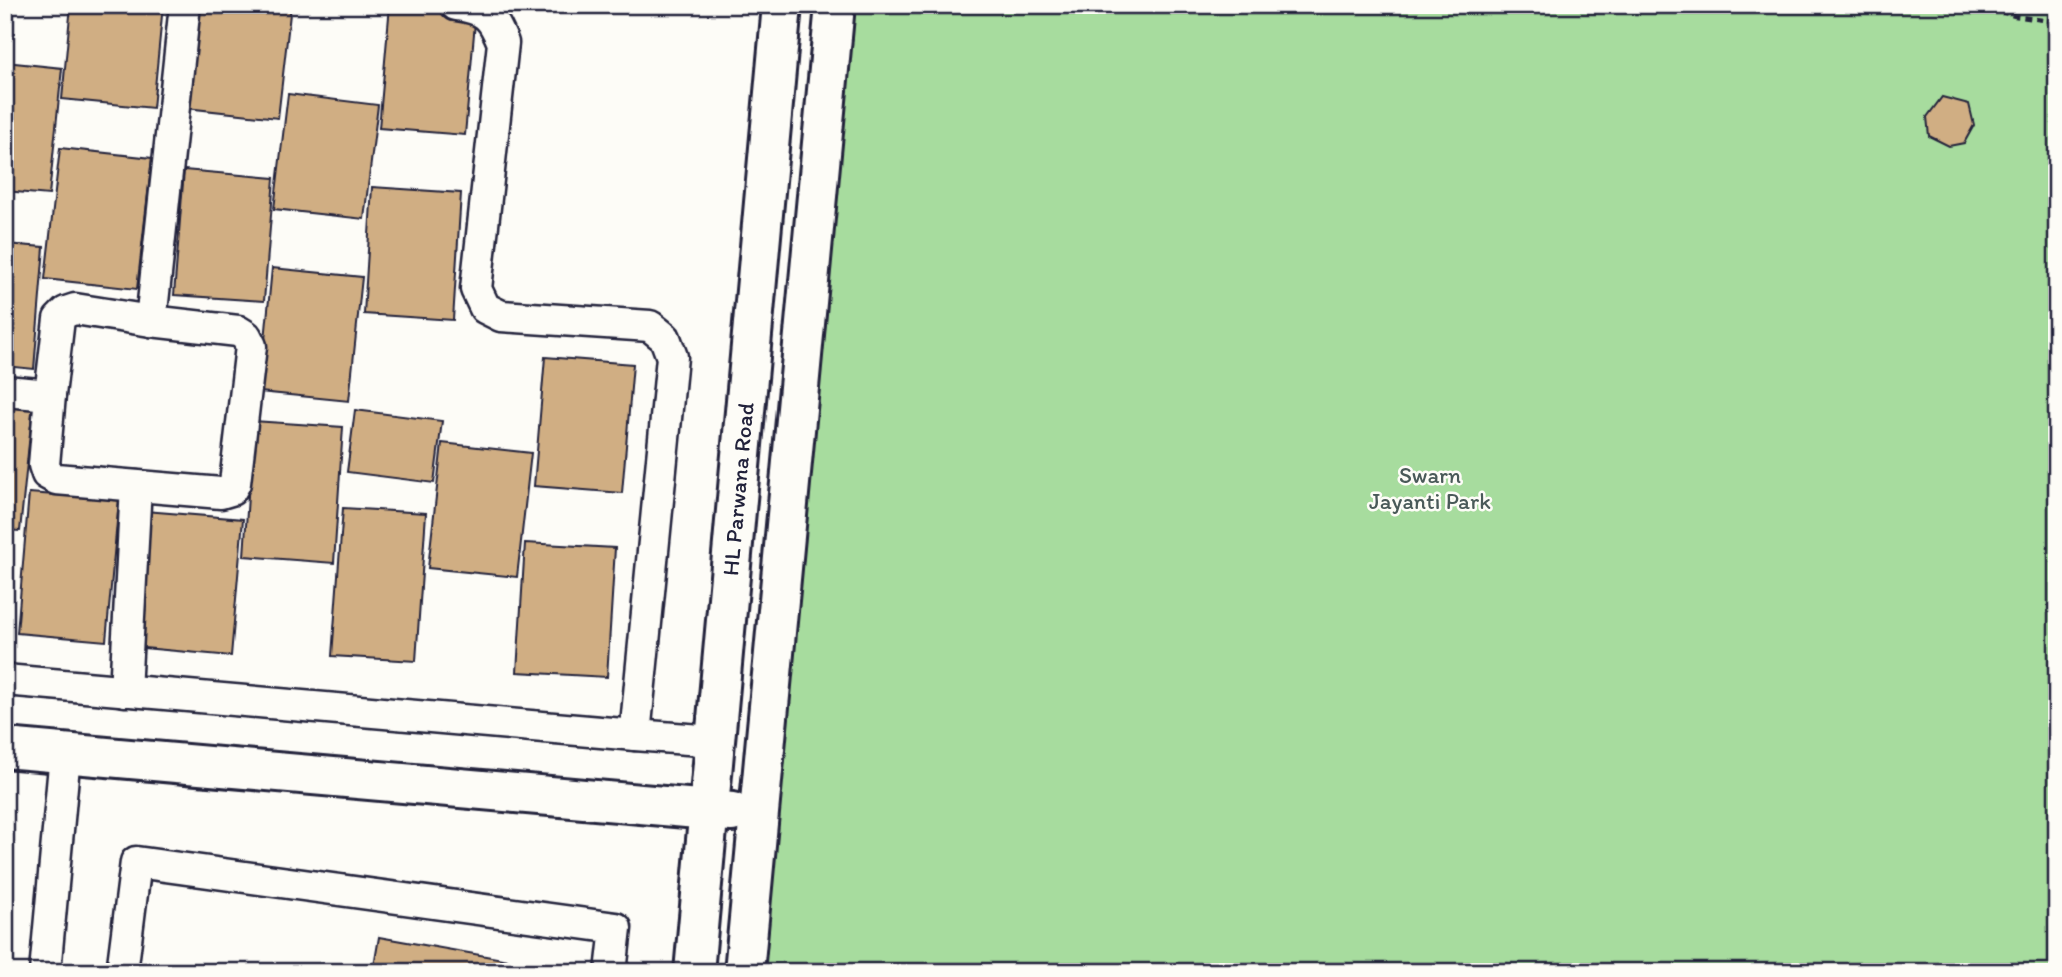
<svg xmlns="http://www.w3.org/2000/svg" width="2062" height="977" font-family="Itim,sans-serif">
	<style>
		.green { fill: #a7dc9e; stroke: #647f6c; stroke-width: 2 }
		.building { fill: #d0ae83; stroke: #22223b; stroke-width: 2 }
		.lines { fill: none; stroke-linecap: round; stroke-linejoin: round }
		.minor-casing { stroke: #22223b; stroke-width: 35 }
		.tertiary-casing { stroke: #22223b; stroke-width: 44 }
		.path { stroke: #22223b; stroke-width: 4.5; stroke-dasharray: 7 5; stroke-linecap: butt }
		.minor { stroke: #fdfcf7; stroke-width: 30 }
		.tertiary { stroke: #fdfcf7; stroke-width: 38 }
		.labels { text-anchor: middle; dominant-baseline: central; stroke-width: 5; stroke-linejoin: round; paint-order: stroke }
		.park-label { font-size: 23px; fill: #4a5a59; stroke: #fdfcf7 }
		.street-label { font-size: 23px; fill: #22223b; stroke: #fdfcf7 }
	</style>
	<rect width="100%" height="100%" fill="#fdfcf7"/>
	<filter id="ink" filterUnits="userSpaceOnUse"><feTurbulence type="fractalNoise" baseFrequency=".0143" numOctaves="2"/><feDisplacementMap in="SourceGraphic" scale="14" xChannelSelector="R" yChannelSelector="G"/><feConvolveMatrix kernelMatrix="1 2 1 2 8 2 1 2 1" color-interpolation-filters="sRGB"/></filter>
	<g filter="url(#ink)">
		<polygon class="green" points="850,5 2057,5 2057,972 757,972"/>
		<g class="building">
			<polygon points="71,5 163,5 153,108 62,99"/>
			<polygon points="198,5 291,5 278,118 186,108"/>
			<polygon points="390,5 476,11 465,135 379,128"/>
			<polygon points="5,62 62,68 49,195 5,191"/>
			<polygon points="288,94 378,105 364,219 274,209"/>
			<polygon points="1942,97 1969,104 1974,125 1964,143 1949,146 1929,136 1927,117"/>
			<polygon points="60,148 152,158 137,289 45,279"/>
			<polygon points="184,170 274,178 264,301 174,295"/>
			<polygon points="372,187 461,193 453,320 364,314"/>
			<polygon points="5,244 44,247 34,369 5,366"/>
			<polygon points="272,268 362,277 349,401 260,392"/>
			<polygon points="545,357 633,364 622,493 534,486"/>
			<polygon points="5,401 33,404 20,531 5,530"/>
			<polygon points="355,410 442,421 434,483 347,472"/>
			<polygon points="253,421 343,427 334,563 244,556"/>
			<polygon points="442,443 531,453 517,577 428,568"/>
			<polygon points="29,493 119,500 106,641 17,633"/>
			<polygon points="343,508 426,513 416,661 332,656"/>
			<polygon points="145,511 243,519 231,656 133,647"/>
			<polygon points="525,543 615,548 607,677 517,672"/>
			<polygon points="379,937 576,972 373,972"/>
		</g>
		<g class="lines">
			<defs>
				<g id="minor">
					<polyline points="5,391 50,395 44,465 47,474 56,479 221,493 231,490 235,483 251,346 246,336 238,331 151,321"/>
					<polyline points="50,395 59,319 66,312 75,309 151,321 185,5"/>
					<path d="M5,680L635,735L672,357L665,338L650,326L501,316L485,308L476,289L503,43C492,16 486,9 456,5"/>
					<polyline points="125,691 136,486"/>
					<polyline points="635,735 714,741"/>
					<polyline points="45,972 65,754"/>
					<polyline points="122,972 136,862 616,928 611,972"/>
				</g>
				<g id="tertiary">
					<polyline points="5,748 732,812"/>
					<path id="s1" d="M694,972L782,5"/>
					<polyline points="744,972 835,5"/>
				</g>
			</defs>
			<use href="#minor" class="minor-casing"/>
			<use href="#tertiary" class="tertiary-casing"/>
			<g class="path">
				<polyline points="1977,5 2015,16 2057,22"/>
				<polyline points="2012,5 2015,16"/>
			</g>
			<use href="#minor" class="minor"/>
			<use href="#tertiary" class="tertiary"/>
		</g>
	</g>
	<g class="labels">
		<g class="park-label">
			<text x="1430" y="475">Swarn<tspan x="1430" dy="26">Jayanti Park</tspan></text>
		</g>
		<g class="street-label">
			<text stroke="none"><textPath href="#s1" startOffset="485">HL Parwana Road</textPath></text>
		</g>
	</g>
	<rect width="2062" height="977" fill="none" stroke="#fdfcf7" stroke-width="28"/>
	<rect x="14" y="14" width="2034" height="949" fill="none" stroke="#22223b" stroke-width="2.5" filter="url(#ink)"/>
</svg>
